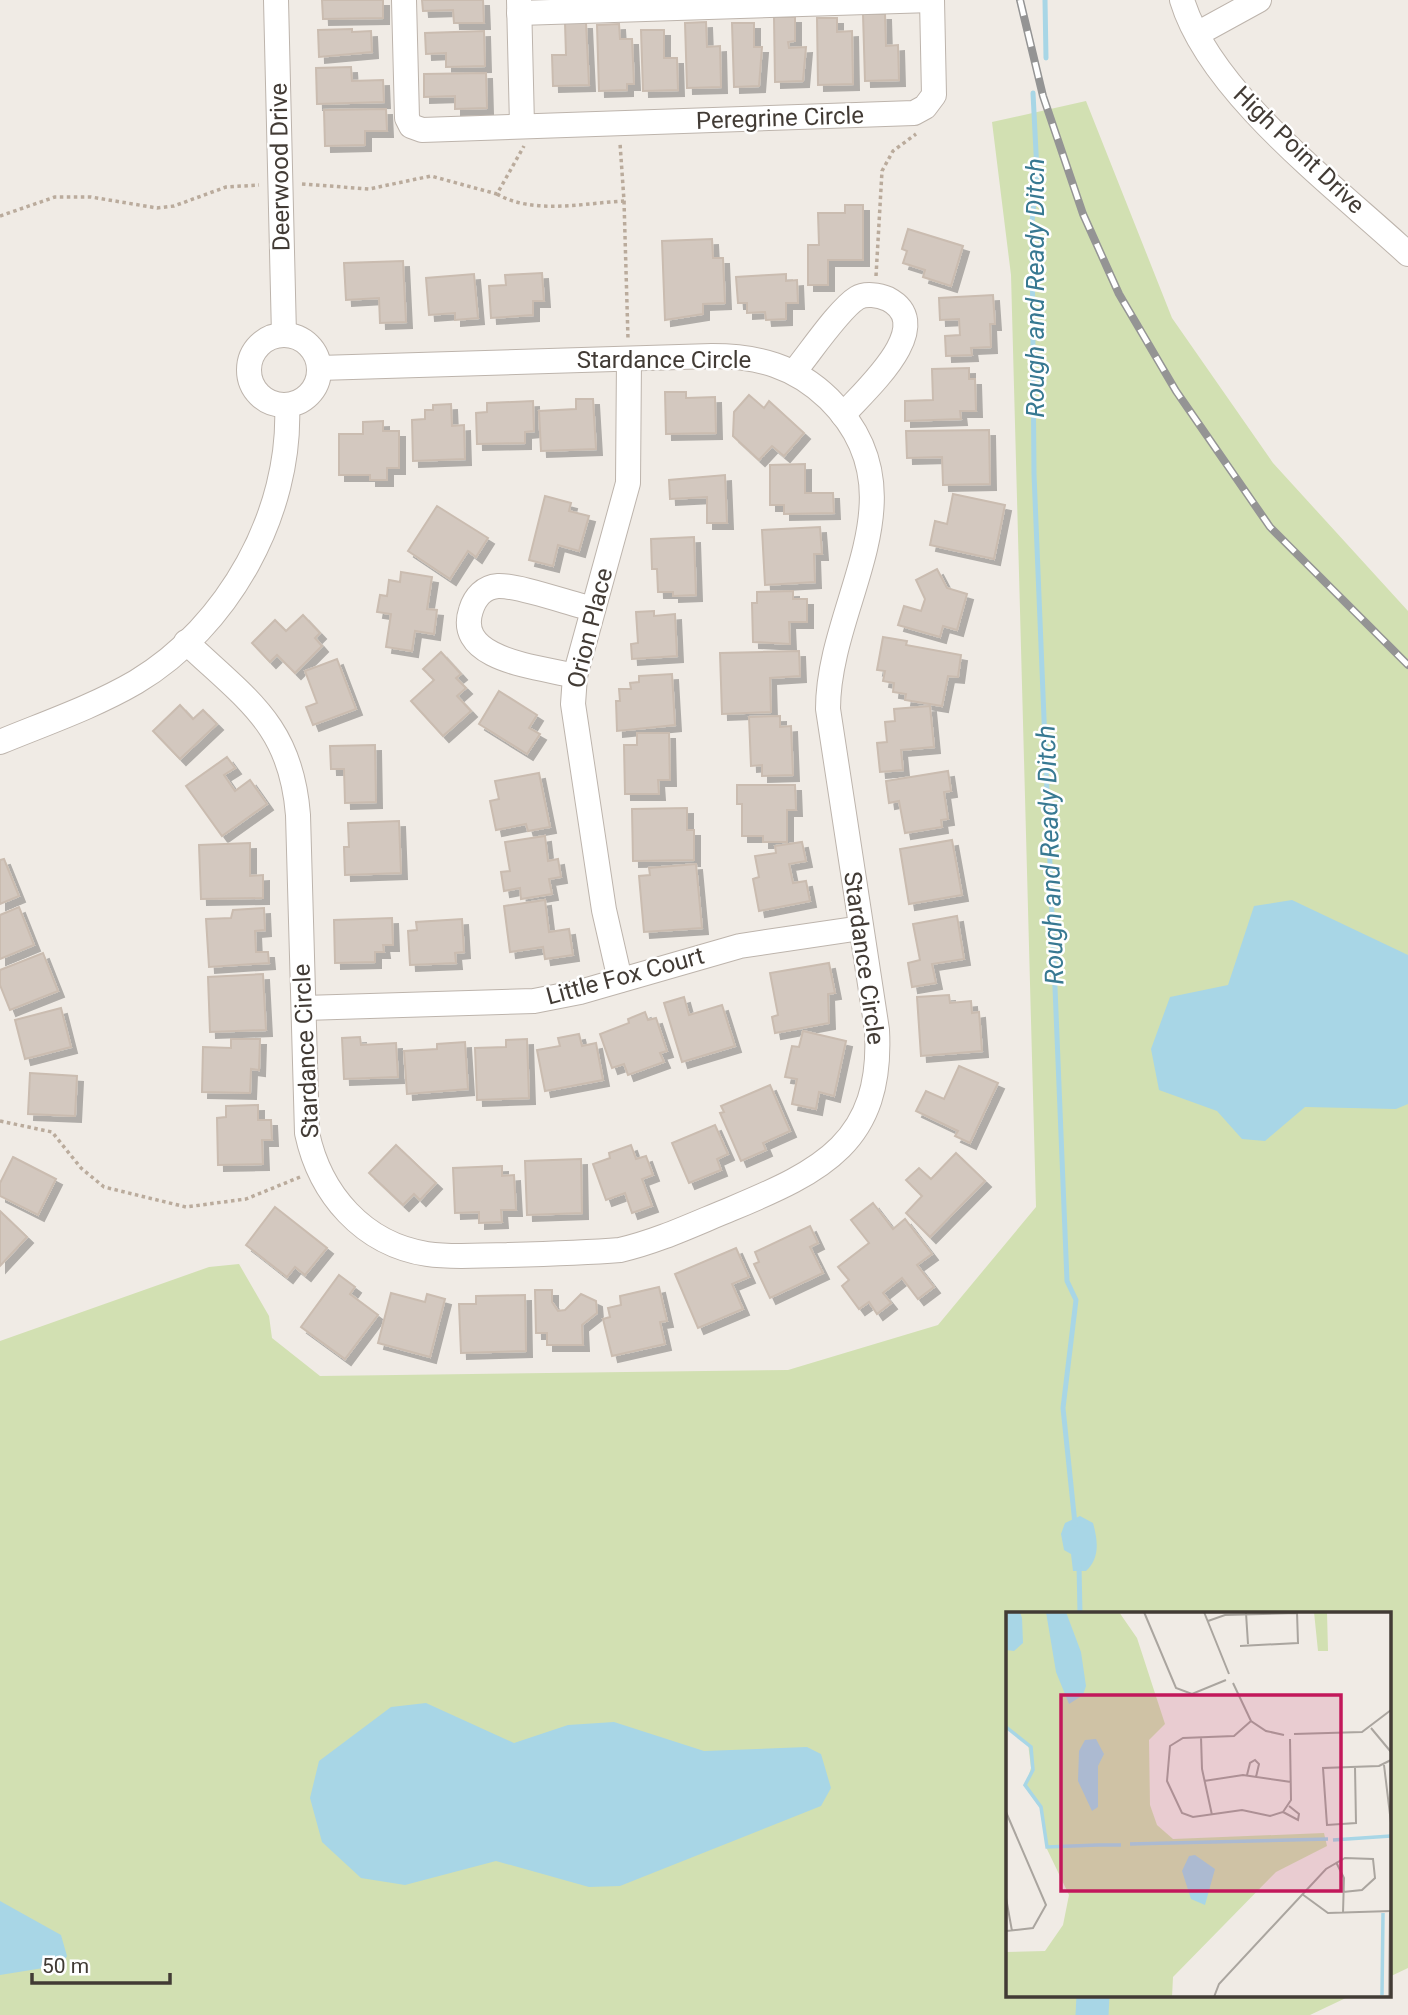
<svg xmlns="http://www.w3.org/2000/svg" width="1408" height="2015" font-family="Roboto,sans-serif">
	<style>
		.green { fill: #d2e0b2 }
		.water { fill: #a8d6e6 }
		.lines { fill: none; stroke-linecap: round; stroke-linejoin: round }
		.stream { stroke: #a8d6e6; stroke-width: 5 }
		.river { stroke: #a8d6e6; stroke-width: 33 }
		.building { fill: #d3c8bf; stroke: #cabcb0; stroke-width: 2; filter: url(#shadow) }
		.minor-casing { stroke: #bdb4ac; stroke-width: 26 }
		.path { stroke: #baab9c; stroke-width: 3.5; stroke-dasharray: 3.5 3.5; stroke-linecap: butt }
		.minor { stroke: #fff; stroke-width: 24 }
		.rail-casing { stroke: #949494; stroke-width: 8 }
		.rail { stroke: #fff; stroke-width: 5; stroke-dasharray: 16; stroke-linecap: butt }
		.labels { text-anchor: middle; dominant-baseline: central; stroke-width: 5; stroke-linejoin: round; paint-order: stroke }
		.street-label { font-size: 24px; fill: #423b35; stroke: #fff }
		.water-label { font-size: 26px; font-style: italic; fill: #387992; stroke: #fff }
		.inset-river { fill: none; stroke: #a8d6e6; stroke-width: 3.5 }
		.inset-road { fill: none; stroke: #aaa59f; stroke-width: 2 }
		.view { fill: #c2185b; fill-opacity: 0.15; stroke: #c2185b; stroke-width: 3.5 }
		.inset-edge { fill: none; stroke: #423b35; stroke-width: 3.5 }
	</style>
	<defs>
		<filter id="shadow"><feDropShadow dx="6" dy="6" stdDeviation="0" flood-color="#0004"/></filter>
	</defs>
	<rect width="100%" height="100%" fill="#f0ebe5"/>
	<polygon class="green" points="1086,101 1172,318 1273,463 1408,611 1408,1968 1389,1977 1389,1614 1007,1614 1007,1996 1350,1996 1310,2015 0,2015 0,1341 209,1267 239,1264 269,1316 272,1338 320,1376 788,1370 938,1325 1036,1207 1011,275 992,122"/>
	<g class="water">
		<polygon points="1292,900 1408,955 1408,1104 1396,1109 1305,1107 1265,1141 1242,1139 1217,1111 1159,1090 1151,1049 1170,997 1228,985 1254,906"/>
		<path d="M1080,1516L1093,1523C1098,1541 1100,1558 1086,1571H1073L1071,1554L1064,1550L1061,1534L1065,1523Z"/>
		<polygon points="426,1703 514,1743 568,1725 614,1722 704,1751 807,1747 821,1754 831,1788 821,1806 620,1886 589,1887 496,1861 405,1885 361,1878 322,1842 310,1798 319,1761 391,1707"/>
		<polygon points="0,1901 61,1935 67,1956 62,1965 0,1975"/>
	</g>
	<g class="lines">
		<g class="stream">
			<polyline points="1045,0 1046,58"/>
			<polyline points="1033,93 1037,172 1032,222 1034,474 1067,1281 1076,1300 1063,1408 1075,1524"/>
			<polyline points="1079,1565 1080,1614"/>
		</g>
		<polyline class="river" points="1092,2015 1093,1996"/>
	</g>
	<g class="building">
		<polygon points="322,0 383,0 383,18 323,19"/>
		<polygon points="422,0 483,0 484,23 454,23 453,10 423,11"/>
		<polygon points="863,14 885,14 886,46 898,45 899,80 865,81"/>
		<polygon points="774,17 795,17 795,41 788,42 789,48 806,47 803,81 775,82"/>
		<polygon points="817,18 837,18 837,32 852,31 853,84 818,85"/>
		<polygon points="706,22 707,47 720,46 721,87 687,88 685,23"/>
		<polygon points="565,23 586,23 589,85 553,86 552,55 566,55"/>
		<polygon points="732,23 754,23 754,47 762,47 759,86 734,87"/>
		<polygon points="619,24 620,39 632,39 634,84 627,84 627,90 599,91 597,25"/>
		<polygon points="352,29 352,32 371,31 372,52 319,57 318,30"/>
		<polygon points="641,30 664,30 664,58 677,58 678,90 643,91"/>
		<polygon points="484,31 485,66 446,67 446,53 426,54 425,33"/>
		<polygon points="351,67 352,81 383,80 384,102 317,104 316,68"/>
		<polygon points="486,73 487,108 455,109 455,96 424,97 424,74"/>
		<polygon points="386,109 387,131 365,131 365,145 325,146 324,110"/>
		<polygon points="845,205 863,205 863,260 828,260 828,285 808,285 808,245 819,245 818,213 845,213"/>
		<polygon points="908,229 963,246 951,286 923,277 925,270 903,263 907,251 902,249"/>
		<polygon points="712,239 713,258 723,258 725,303 703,304 703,314 665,320 662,241"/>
		<polygon points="403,261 406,322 380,323 379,298 346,300 344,263"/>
		<polygon points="542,273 544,301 533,301 533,315 491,318 489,286 506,285 505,275"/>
		<polygon points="474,274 478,318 455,320 455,313 429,315 426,278"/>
		<polygon points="786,274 786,281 797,280 798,303 786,303 786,319 766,320 765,312 747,313 747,303 738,303 736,277"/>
		<polygon points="993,295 995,324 990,324 991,347 971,348 972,355 946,356 945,336 960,335 959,319 940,320 939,298"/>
		<polygon points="969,368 969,379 975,379 976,411 960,411 961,419 905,421 905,401 933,400 932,369"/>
		<polygon points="665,392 686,392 686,398 715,397 716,433 666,434"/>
		<polygon points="749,395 764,408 769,401 804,433 784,456 772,446 759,460 733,436 734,412"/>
		<polygon points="576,399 593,399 596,449 541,451 539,411 576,409"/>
		<polygon points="533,401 534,431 525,432 525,443 477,444 476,413 487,412 487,403"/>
		<polygon points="451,404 452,426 464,425 465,459 413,461 412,420 425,419 425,410 433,410 433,405"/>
		<polygon points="383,421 383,431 399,431 399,468 387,468 387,480 370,480 370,475 339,475 339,434 363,434 363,422"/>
		<polygon points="989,430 990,484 943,485 942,457 907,458 906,431"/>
		<polygon points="805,464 805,493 833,493 834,513 784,514 784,505 770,505 770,465"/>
		<polygon points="725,475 727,523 707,523 707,497 670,499 669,480"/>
		<polygon points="953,494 1005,505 994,559 930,545 935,521 947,524"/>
		<polygon points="545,496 571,503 569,511 589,516 579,551 558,545 553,566 529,560"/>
		<polygon points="437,506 488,538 476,557 468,551 450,579 408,551"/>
		<polygon points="820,527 822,554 814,554 815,582 765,585 762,530"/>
		<polygon points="694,537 696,595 673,596 673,592 658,592 657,569 652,569 651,539"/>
		<polygon points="937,569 947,588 967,594 957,630 943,626 940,637 898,625 904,606 921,611 925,599 916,580"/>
		<polygon points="401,572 432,577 427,609 437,610 434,634 415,631 412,651 386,647 391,614 377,612 380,595 387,596 389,580 400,582"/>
		<polygon points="793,591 793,599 807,599 807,622 789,622 790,644 753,642 752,603 757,603 757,592"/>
		<polygon points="654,611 654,616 675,614 677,656 632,659 631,644 638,643 636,612"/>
		<polygon points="303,615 320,633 315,638 322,646 295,673 277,655 270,662 252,643 275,620 286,631"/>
		<polygon points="883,637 907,641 906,645 961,655 958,677 948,676 942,706 905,700 906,694 893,692 894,683 883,681 885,671 877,670"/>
		<polygon points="799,651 800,676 770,678 771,712 722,714 720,653"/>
		<polygon points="441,652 461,674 456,678 466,688 457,696 471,711 443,736 411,701 434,680 423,669"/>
		<polygon points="337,659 356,709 313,725 306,707 317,703 305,671"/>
		<polygon points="672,674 675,725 617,731 616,701 620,701 619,689 631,689 630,683 639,682 639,676"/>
		<polygon points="499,691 537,715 529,728 540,734 527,754 479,724"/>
		<polygon points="180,705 193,719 203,710 217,724 180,759 153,731"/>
		<polygon points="930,706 934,747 901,750 903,770 880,772 877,743 887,742 885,722 895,721 894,709"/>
		<polygon points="780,716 780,727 791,726 793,775 762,776 762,765 751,766 749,717"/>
		<polygon points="637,733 669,733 670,780 658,780 659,794 625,794 624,745 637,745"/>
		<polygon points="375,745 376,802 345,803 344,769 331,769 330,746"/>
		<polygon points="227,757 235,768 224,775 235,791 250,780 267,804 222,836 186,786"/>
		<polygon points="948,771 951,791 944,792 948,819 941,820 942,827 905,833 899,801 889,803 886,781"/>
		<polygon points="539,773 550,827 528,831 526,824 496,830 490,801 499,799 495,781"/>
		<polygon points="737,785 795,785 796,810 787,810 787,842 763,842 763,836 742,836 742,804 737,804"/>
		<polygon points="687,808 687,830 694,830 694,860 633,861 632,809"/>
		<polygon points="399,821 401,873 345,875 344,847 349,847 348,823"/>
		<polygon points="545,836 548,861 558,859 561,877 549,879 552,894 521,899 520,888 504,891 501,872 510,871 505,842"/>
		<polygon points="952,840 962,895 909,904 900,849"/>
		<polygon points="802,842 806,861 789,864 793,883 806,881 810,901 759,911 753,879 759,877 755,856 776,853 775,846"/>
		<polygon points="250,843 250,876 263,875 263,898 201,899 199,845"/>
		<polygon points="4,859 19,896 0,904 0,860"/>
		<polygon points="696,864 702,928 644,932 639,876 650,875 649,868"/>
		<polygon points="545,900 549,932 569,929 573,955 545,959 543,947 510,952 504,906"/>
		<polygon points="19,907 34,945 0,959 0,915"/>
		<polygon points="264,908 265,930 255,931 256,952 268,952 269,963 209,967 206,919 231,918 233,910"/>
		<polygon points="957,916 964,959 932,964 936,983 912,987 908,963 920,960 913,924"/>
		<polygon points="392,918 393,945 383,945 384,952 375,952 375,962 335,963 334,920"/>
		<polygon points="462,919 464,952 455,953 456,963 410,965 408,931 417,930 416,922"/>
		<polygon points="43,953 58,991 10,1010 0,985 0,970"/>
		<polygon points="829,963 835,993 828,994 829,1023 775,1033 772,1017 778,1015 770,973"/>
		<polygon points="263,974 266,1030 210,1032 208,977"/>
		<polygon points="949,995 950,1003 971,1001 972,1013 979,1012 982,1051 921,1056 917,997"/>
		<polygon points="684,997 689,1015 722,1005 735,1046 682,1062 664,1003"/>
		<polygon points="61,1008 71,1047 25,1059 15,1020"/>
		<polygon points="645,1012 648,1020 656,1018 667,1051 660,1053 664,1062 628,1075 624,1064 612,1068 600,1034 629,1023 628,1019"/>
		<polygon points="803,1031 846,1041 834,1096 819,1092 816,1109 792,1104 797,1079 785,1077 792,1046 799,1047"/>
		<polygon points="579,1034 582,1046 596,1043 603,1080 545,1091 537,1050 560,1046 558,1038"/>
		<polygon points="360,1037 361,1045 396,1043 398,1077 344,1079 342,1038"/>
		<polygon points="231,1039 260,1039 259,1070 251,1069 250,1093 202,1092 203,1047 231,1048"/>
		<polygon points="527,1039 529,1098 477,1100 475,1048 506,1047 506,1040"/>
		<polygon points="465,1042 468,1089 407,1094 404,1051 437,1049 437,1044"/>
		<polygon points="959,1066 998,1083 970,1143 955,1136 958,1131 916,1111 926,1091 944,1099"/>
		<polygon points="30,1073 77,1076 75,1116 28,1114"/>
		<polygon points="770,1085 790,1131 763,1143 766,1150 741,1161 720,1113 724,1112 721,1106"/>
		<polygon points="258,1105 258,1120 271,1120 272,1140 262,1140 263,1164 218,1165 217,1118 226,1117 226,1106"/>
		<polygon points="715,1125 728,1154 717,1159 721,1170 689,1183 672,1143"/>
		<polygon points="396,1145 436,1183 420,1200 414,1194 403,1205 369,1173"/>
		<polygon points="631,1145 636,1159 646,1156 653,1175 642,1179 652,1206 632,1213 625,1193 606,1200 593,1164 610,1158 609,1153"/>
		<polygon points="956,1153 985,1181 930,1237 906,1213 922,1196 906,1180 919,1168 931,1179"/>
		<polygon points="13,1157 56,1179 38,1215 0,1196 0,1183"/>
		<polygon points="581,1159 582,1213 527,1215 525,1161"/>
		<polygon points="502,1166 502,1176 514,1175 516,1210 501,1210 502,1222 479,1223 479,1212 455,1213 453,1168"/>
		<polygon points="873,1203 893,1229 905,1219 932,1254 917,1265 934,1287 918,1299 902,1278 883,1293 891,1303 877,1314 869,1302 859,1309 842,1286 849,1280 838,1267 869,1243 851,1220"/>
		<polygon points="275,1207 327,1248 305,1275 295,1267 287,1277 246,1245"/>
		<polygon points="0,1211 27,1237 0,1266"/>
		<polygon points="810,1226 818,1243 810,1247 823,1273 770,1298 754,1264 759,1262 755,1252"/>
		<polygon points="736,1248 749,1277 732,1284 743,1309 698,1328 675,1274"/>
		<polygon points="339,1275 355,1287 350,1294 378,1315 345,1359 301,1327"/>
		<polygon points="659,1287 667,1321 660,1322 665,1344 612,1356 603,1319 610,1317 608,1308 621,1305 620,1296"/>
		<polygon points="535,1290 552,1290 552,1302 558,1311 565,1310 581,1294 596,1301 597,1313 582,1325 583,1345 547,1345 547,1333 536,1333"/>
		<polygon points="391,1293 425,1302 427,1294 445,1299 430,1357 378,1343"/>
		<polygon points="525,1295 526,1351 461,1353 459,1304 476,1304 476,1296"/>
	</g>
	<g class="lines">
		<defs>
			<g id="minor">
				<polyline points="276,0 284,335"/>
				<polyline points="404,0 407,118 411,126 422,130 914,113 925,107 934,95 932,0"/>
				<polyline points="519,0 522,125"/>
				<path d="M1182,0C1210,93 1337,188 1408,254"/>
				<polyline points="519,13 932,0"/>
				<polyline points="1197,34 1259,0"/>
				<circle cx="284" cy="370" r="35"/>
				<path d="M794,372C809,354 839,309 857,298C865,293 879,295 888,299C939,326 864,391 843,415"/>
				<path d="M186,642C247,700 291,725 298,815L307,1133C320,1194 363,1244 427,1254C453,1258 481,1255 507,1255C545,1254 583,1253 620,1250C659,1241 694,1224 731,1209C822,1171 883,1142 877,1030L828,709C828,601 926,495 829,399C795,366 758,356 712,356L319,368"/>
				<path d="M575,676C541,667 454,661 471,610C475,597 484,587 498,586C518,585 571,604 593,609"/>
				<path d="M0,742C46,723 93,707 136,682C228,627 292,513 287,405"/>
				<polyline points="620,980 604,910 573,704 575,676 628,483 629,359"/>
				<polyline points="304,1008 534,1001 580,992 740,946 861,928"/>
			</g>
		</defs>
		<use href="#minor" class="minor-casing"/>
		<g class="path">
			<polyline points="302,184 369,189 431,176 497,194 524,146"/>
			<path d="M497,194C533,215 584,203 624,201L620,143"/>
			<polyline points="624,201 628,339"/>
			<polyline points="0,216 55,197 91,197 157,208 174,206 226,187 259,185"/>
			<polyline points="876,276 882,171 893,151 916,134"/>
			<polyline points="0,1121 52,1132 81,1168 104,1187 186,1207 246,1199 300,1177"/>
		</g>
		<use href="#minor" class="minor"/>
		<defs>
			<polyline id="rail" points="1020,0 1043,96 1083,214 1119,294 1176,391 1270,527 1408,665"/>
		</defs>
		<use href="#rail" class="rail-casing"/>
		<use href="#rail" class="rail"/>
	</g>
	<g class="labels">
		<g class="street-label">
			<text transform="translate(780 118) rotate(-2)">Peregrine Circle</text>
			<text transform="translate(1299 150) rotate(44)">High Point Drive</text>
			<text transform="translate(280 167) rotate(-91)">Deerwood Drive</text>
			<text x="664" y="360">Stardance Circle</text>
			<text transform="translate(590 628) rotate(-76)">Orion Place</text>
			<text transform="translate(864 958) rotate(82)">Stardance Circle</text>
			<text transform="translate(625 976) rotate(-15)">Little Fox Court</text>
			<text transform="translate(306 1051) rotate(-93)">Stardance Circle</text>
		</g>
		<g class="water-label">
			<text transform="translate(1035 288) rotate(-90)">Rough and Ready Ditch</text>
			<text transform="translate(1050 855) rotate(-92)">Rough and Ready Ditch</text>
		</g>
	</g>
	<g transform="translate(1006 1612)">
		<rect width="385" height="385" fill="#f0ebe5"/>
		<path d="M0,0H113L131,26L159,112L143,128L144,193L151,213L167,227L318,221L321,234L270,260L167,365L166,385H0V340L39,339L57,313L63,283L40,235L34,196L19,175L25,156L22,131L0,116ZM321,0L322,39H312L308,0Z" fill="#d2e0b2"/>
		<path d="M0,0H14L16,6L17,31L8,39L0,38ZM60,0L75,40L80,74L77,83L63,92L50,60L40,0ZM90,127L98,142L92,154V195L86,199L72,169L73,139L79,128ZM189,243L209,257L199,293L185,287L176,259L183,244Z" fill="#a8d6e6"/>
		<path class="inset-river" d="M0,115L25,135L27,158L19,173L35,195L41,235L92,233M327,228L385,224M124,232L322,227M92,233H115M376,383L377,301"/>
		<path class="inset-road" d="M138,0L170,76L186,82L220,68M198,0L223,62M240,1L242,32M202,9L219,3L291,1M234,34L292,31L291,0M227,71L245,109L260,119L278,123M245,109L228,124L177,126L164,134L161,169L176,201L187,205L236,198L264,204L277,200L285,188L284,127M365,116L385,140M288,122L356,120L385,98M195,125L196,157L206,203M0,144V167M378,153L385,211M349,155L350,211L321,213L317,156L373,154L385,148M241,163L244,151L249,148L253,152L250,165M198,169L237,163L285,170M0,200L40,293L27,316L0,319M277,200L292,208L293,202L283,194M330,250L338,266L337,301M296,282L322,301L385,299M0,286L6,319M208,385L213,372L320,257L339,246L367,247L369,266L356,278L337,280M383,385L384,299"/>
		<path class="view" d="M55,83H335V279H55Z"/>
		<rect width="385" height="385" class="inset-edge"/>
	</g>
	<path d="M32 1973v10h138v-10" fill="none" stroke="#423b35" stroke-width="3.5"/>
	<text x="42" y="1973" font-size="21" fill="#423b35" stroke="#ffffff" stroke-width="5" paint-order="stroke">50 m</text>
</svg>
